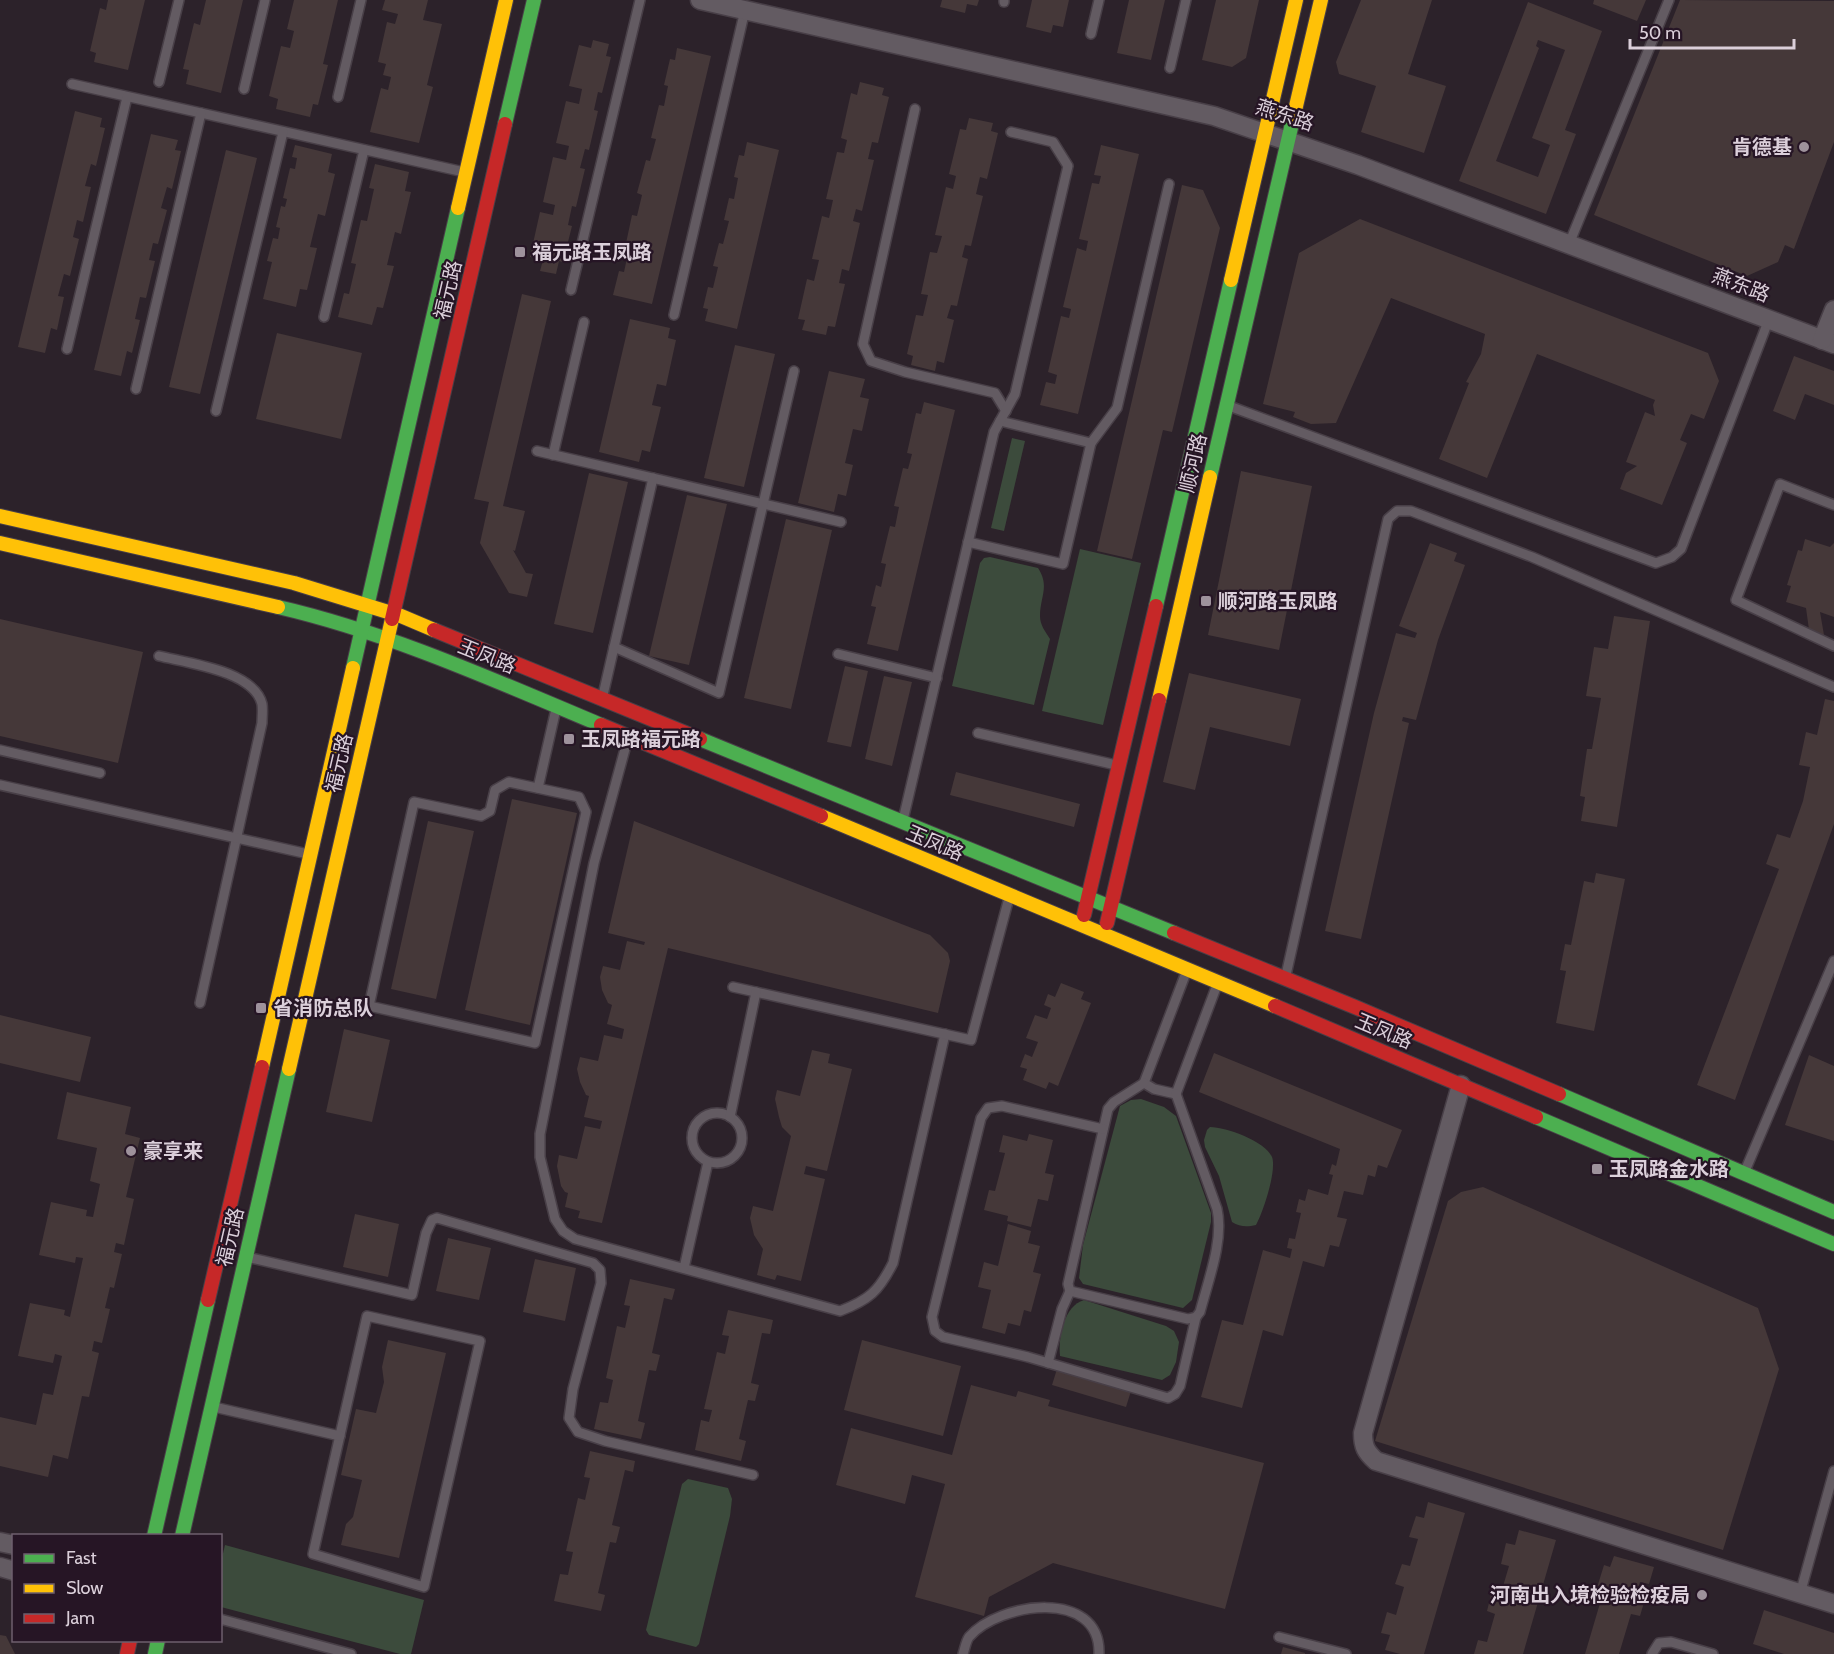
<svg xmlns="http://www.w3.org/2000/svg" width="1834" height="1654" font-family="Cabin,'Noto Sans SC',sans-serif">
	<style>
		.green { fill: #3c4b3c }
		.building { fill: #453839; fill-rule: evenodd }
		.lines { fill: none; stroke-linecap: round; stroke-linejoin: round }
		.lane-casing { stroke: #483f47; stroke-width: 12 }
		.street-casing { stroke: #483f47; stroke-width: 21 }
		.fast-casing { stroke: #483f47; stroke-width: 16 }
		.slow-casing { stroke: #483f47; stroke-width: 16 }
		.jam-casing { stroke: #483f47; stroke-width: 16 }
		.lane { stroke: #635b62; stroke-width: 9 }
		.street { stroke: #635b62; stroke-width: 18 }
		.fast { stroke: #4caf50; stroke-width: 14 }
		.slow { stroke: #ffc107; stroke-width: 14 }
		.jam { stroke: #c62828; stroke-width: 14 }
		.poi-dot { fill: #9e929c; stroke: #261525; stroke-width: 2 }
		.labels { text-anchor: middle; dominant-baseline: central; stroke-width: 4.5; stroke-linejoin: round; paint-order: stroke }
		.street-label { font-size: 20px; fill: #dbcfda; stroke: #261525 }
		.poi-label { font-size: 20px; font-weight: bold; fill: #dbcfda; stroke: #261525; text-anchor: start }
	</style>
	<rect width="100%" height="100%" fill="#2c222a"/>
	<g class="green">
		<polygon points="1012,438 1025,441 1004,531 991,528"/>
		<polygon points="1080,549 1141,563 1103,725 1042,711"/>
		<path d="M990,557L1038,568C1050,586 1040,597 1040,616C1040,625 1045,631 1050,639L1034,705L952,686L980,563L984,558Z"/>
		<polygon points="1141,1099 1164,1107 1176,1116 1211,1213 1211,1222 1192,1300 1183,1308 1083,1284 1079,1278 1083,1245 1120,1106 1131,1100"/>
		<path d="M1210,1127C1226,1127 1265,1141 1272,1157C1277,1170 1263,1213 1256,1225C1247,1227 1240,1227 1232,1222L1219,1176L1205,1147L1204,1140L1207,1130Z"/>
		<path d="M1084,1300L1166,1326L1174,1331L1179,1342L1176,1362L1170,1375L1162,1380L1060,1356C1058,1337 1064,1306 1084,1300Z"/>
		<polygon points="688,1479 728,1488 732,1499 730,1516 699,1644 696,1647 649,1635 646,1630 682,1484"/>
		<polygon points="225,1545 424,1600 411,1654 400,1654 221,1607 221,1562"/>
	</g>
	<g class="building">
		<polygon points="108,0 145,0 128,70 94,62 96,53 90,51 100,8 106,10"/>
		<polygon points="206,0 243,0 221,93 186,84 189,70 183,69 194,23 200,25"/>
		<polygon points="294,0 338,0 323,64 328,65 318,105 313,104 310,117 276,109 278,99 269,96 281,46 290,48 294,31 287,29"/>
		<polygon points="385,0 428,0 423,20 442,24 427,85 433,87 419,143 370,132 381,88 388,90 391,77 383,75 386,64 378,62 387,22 395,24 398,14 382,10"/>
		<polygon points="942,0 979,0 977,6 967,4 965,13 940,7"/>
		<polygon points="1032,0 1069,0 1063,27 1053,25 1051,33 1026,27"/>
		<polygon points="1129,0 1165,0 1151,60 1117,53"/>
		<polygon points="1216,0 1259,0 1246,58 1232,67 1202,60"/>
		<polygon points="1361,0 1432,0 1408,74 1446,86 1424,153 1361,132 1376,86 1339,74 1336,62"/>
		<polygon points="1594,0 1646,0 1637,21 1593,4"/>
		<polygon points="1680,0 1834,1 1834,142 1794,249 1785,245 1778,262 1747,276 1594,215"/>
		<path d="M1528,2L1602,31L1565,130L1576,134L1546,214L1459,181ZM1538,40L1565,50L1532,138L1550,145L1538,177L1496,161L1539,48L1536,46Z"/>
		<polygon points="593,40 609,44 606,56 611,57 602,93 598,92 594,110 598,111 589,150 585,149 580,168 585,169 576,207 572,206 568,225 572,226 563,262 559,261 556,274 540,271 543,260 530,257 540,212 553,215 555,205 543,202 553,157 566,160 569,146 556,143 566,101 579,104 582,89 569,86 579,45 591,48"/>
		<polygon points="677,48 711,56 652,304 613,295 619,271 624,272 629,249 625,248 632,215 637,216 642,195 637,193 646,160 650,161 656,139 651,138 659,105 664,106 668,86 664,85 670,59 675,60"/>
		<polygon points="860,82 884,88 882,95 889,97 878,143 872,142 868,159 874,160 862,211 856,209 853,221 860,223 849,271 842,269 839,283 845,284 835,327 828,326 826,335 802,330 805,320 798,319 807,279 814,281 819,260 812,259 822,216 829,218 833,200 826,199 837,152 844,153 847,140 841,138 851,93 857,95"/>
		<polygon points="75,111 102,118 100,127 105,128 96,166 91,164 85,186 91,187 83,222 77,220 73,237 79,239 70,276 64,274 58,296 64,297 57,330 51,328 45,353 18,347"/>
		<polygon points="969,118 993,123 991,131 998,133 987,179 980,177 976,194 983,196 971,246 965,245 962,257 968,259 957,306 951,305 947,318 954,320 944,363 937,361 935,371 911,365 913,356 907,354 916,315 923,316 928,295 921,294 930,252 937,253 942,236 935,235 946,187 953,189 956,176 949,174 960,129 966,130"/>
		<polygon points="151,134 178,140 175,150 181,151 172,189 167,187 161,208 167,210 158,244 153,243 149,260 155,261 146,298 140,297 135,319 140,320 132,353 127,351 121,376 94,370"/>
		<polygon points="747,142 779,150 737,329 705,321 708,309 703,308 708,287 713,288 718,267 713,266 719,243 723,244 729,221 724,220 729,198 734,199 738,178 734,177 739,155 744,156"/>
		<polygon points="295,145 332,154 328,172 335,174 325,216 318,214 310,247 317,248 307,290 300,289 296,307 263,299 272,262 267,261 273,238 278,239 280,228 276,227 281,206 285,207 287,199 283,198 290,168 295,169 297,158 292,157"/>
		<polygon points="1101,145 1139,154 1078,414 1040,405 1046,382 1055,384 1057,375 1048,372 1061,316 1069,318 1071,309 1063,307 1077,248 1086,251 1088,241 1079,239 1092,183 1099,184 1101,176 1094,175"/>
		<polygon points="226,150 257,158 200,394 169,387"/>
		<polygon points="375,164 409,172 405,191 411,192 401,234 395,232 387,265 394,266 383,308 377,307 372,325 338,317 344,293 349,294 356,264 351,263 361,220 367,221 374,189 369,188"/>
		<polygon points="1182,185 1203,190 1220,228 1172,432 1163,430 1132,559 1097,551"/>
		<polygon points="1360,219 1708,353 1719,381 1704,419 1691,414 1680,440 1687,443 1662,505 1620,489 1626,473 1637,466 1626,462 1645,412 1655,416 1653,405 1655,400 1537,354 1487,478 1439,459 1469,383 1466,382 1481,354 1485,334 1391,298 1336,423 1311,424 1293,417 1295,412 1263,404 1299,253"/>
		<polygon points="522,294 551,301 503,506 525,511 515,551 513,550 526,573 533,574 527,597 509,593 480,543 489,502 474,499"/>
		<polygon points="630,319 670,328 668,338 676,340 666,386 657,384 652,405 661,407 650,452 642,450 639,462 599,452"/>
		<polygon points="277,333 362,353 341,439 256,419"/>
		<polygon points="735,345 775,354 744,487 704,478"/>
		<polygon points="1794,356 1834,371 1834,405 1805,394 1795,420 1773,411"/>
		<polygon points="829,371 865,379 860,397 869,399 862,431 853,429 845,463 853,465 846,496 838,494 834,512 798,503"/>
		<polygon points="924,402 955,410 898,651 867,644 876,607 871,606 876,585 881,587 886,564 881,563 890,526 895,527 899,507 894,506 903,468 908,469 912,454 907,453 916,413 921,414"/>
		<polygon points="1241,471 1312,486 1279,650 1208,635"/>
		<polygon points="589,473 628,482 593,633 554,624"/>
		<polygon points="687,495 727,504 689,665 649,656"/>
		<polygon points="786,519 832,530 791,709 744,698"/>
		<polygon points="1805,539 1830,547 1834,543 1834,617 1820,612 1824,635 1810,637 1806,608 1786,602 1791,586 1787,585 1798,550 1802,551"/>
		<polygon points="1430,543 1457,553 1454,561 1465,565 1438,640 1416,720 1403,717 1402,721 1409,723 1361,939 1325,931 1374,713 1396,633 1415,638 1417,633 1399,626"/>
		<polygon points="1614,616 1650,621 1617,827 1581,821 1585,797 1580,796 1587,749 1592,749 1601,698 1586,696 1594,647 1608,649"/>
		<polygon points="0,619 143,652 118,763 0,736"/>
		<polygon points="845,666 868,671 851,747 827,742"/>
		<polygon points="1189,673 1301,699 1290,746 1210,727 1195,790 1163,782"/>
		<polygon points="884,676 912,682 892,766 865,759"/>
		<polygon points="1825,699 1834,701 1834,824 1735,1100 1697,1085 1779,869 1766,864 1777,834 1790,838 1803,801 1810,767 1799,765 1806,732 1817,735"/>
		<polygon points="956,772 1080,804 1074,827 950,795"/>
		<polygon points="512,799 577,813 530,1025 465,1010"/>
		<polygon points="428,821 474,831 436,999 391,989"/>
		<polygon points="634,821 930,935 948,953 950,961 938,1013 668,948 602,1223 578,1218 580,1211 565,1207 568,1193 565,1192 561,1186 557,1166 559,1155 577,1159 585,1126 600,1129 602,1121 584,1117 589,1096 586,1095 580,1082 577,1069 580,1057 598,1061 604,1035 622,1039 624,1029 607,1024 612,1005 608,1003 602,990 600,977 603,966 620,970 627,941 644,945 645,942 608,933"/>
		<polygon points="1596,873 1625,879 1594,1031 1556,1023 1566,971 1560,970 1565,944 1571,945 1584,881 1594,883"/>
		<polygon points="1061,983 1084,992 1081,999 1091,1003 1058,1086 1049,1082 1046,1089 1023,1080 1027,1069 1020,1067 1025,1054 1032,1057 1038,1042 1026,1038 1035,1015 1047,1019 1051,1008 1044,1005 1048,994 1055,997"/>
		<polygon points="0,1015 91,1037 80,1082 0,1063"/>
		<polygon points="344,1029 390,1040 372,1122 326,1112"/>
		<polygon points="812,1050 830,1054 828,1063 852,1069 827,1171 806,1166 804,1174 825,1179 801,1281 777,1275 775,1280 757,1275 763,1249 754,1235 750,1218 753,1206 773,1211 791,1136 782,1127 779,1117 775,1099 777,1090 800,1096"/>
		<polygon points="1214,1053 1402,1130 1387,1168 1378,1165 1375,1177 1368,1175 1363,1195 1344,1191 1337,1217 1347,1219 1339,1247 1330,1245 1324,1267 1303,1261 1283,1336 1263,1330 1242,1408 1201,1397 1222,1320 1243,1325 1263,1250 1290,1258 1292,1249 1287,1248 1289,1238 1295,1239 1301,1213 1296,1212 1299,1199 1305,1201 1308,1189 1328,1195 1333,1175 1329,1174 1332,1164 1336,1166 1340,1149 1199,1092"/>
		<polygon points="1809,1055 1834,1066 1834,1141 1785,1125"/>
		<polygon points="67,1092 131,1107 125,1134 140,1138 126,1197 134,1199 124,1245 116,1243 114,1252 122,1254 114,1288 110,1287 105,1308 110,1309 102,1343 94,1341 92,1351 99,1353 89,1397 82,1396 68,1459 53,1455 48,1477 0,1466 0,1417 36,1425 43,1393 53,1395 62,1356 55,1354 53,1363 18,1356 30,1303 65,1310 64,1315 70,1317 83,1258 76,1257 75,1263 39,1255 51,1202 87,1210 86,1216 93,1217 100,1184 90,1181 97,1148 57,1139"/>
		<polygon points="1029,1134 1053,1140 1045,1173 1054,1175 1048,1201 1038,1199 1031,1227 1007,1221 1008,1216 984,1210 989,1190 995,1191 1005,1153 999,1152 1003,1135 1027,1141"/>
		<polygon points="1483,1187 1758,1308 1779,1369 1723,1550 1375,1441 1448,1201 1461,1192"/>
		<polygon points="355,1214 399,1224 388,1277 343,1267"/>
		<polygon points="1008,1224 1031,1231 1028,1243 1040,1246 1033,1272 1041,1274 1031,1312 1024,1310 1020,1326 1008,1323 1005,1334 982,1328 991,1290 978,1287 984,1262 998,1266"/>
		<polygon points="448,1238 491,1248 479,1300 436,1291"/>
		<polygon points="535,1259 576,1268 565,1321 523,1312"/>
		<polygon points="630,1279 675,1289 672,1300 664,1298 652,1353 660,1355 656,1371 649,1370 638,1421 645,1423 641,1439 594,1429 600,1402 608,1403 613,1380 606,1378 617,1326 625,1328 630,1306 624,1305"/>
		<polygon points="728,1310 773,1320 770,1334 762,1333 751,1383 759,1385 755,1401 748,1400 739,1439 746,1441 741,1461 695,1450 701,1420 709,1422 712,1410 704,1409 717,1352 725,1354 729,1336 722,1335"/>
		<polygon points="388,1340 446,1353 399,1558 341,1545 346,1524 353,1517 362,1480 341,1475 356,1409 376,1413 384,1382 382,1367"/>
		<polygon points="862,1340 961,1366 943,1436 844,1410"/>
		<polygon points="1057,1369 1131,1391 1126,1407 1052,1385"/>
		<polygon points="971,1385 1016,1397 1018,1391 1050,1400 1048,1406 1264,1463 1225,1609 1053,1563 989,1597 984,1616 915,1597 945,1484 912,1475 905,1504 836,1485 851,1428 952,1455"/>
		<polygon points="590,1451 635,1461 633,1472 625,1470 612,1525 620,1527 616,1543 610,1542 598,1593 605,1595 601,1611 554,1601 560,1574 568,1575 573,1552 566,1551 578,1498 585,1500 590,1478 584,1477"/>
		<polygon points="1428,1502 1465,1513 1424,1654 1400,1654 1385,1650 1390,1635 1381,1633 1387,1612 1396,1615 1404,1587 1395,1584 1402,1564 1410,1566 1418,1539 1409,1537 1416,1516 1424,1518"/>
		<polygon points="1519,1530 1556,1540 1523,1654 1474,1654 1478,1640 1487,1642 1495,1614 1487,1611 1492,1591 1501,1593 1509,1566 1501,1564 1506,1543 1515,1545"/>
		<polygon points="1614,1556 1654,1567 1649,1584 1640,1582 1636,1597 1645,1599 1640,1616 1631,1614 1619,1654 1585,1654 1603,1593 1596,1591 1604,1565 1610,1567"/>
		<polygon points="1764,1610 1834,1633 1834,1654 1784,1654 1753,1644"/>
		<polygon points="0,1635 6,1636 15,1654 0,1654"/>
		<polygon points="1283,1647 1305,1653 1305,1654 1281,1654"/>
	</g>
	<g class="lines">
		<defs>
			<g id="lane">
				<polyline points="1004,2 1004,0"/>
				<polyline points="1091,34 1099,0"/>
				<polyline points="1170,68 1186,0"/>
				<polyline points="159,82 179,0"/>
				<polyline points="72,84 464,172"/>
				<polyline points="244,89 265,0"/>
				<polyline points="338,97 361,0"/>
				<polyline points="915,109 863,344 871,361 905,372 995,393 1006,411"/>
				<polyline points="1569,244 1669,0"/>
				<polyline points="571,290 640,0"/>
				<polyline points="674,315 745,10"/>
				<polyline points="324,317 364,150"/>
				<polyline points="67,349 127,97"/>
				<polyline points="136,389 201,113"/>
				<polyline points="1229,406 1656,563 1672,557 1681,549 1769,319"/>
				<polyline points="216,411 283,132"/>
				<polyline points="1091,443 1117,408 1169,184"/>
				<polyline points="537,451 841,522"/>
				<polyline points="553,455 584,322"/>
				<polyline points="1834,505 1780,484 1736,600 1834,646"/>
				<polyline points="968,542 1063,564 1091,443 1000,421"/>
				<polyline points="614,647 719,693 794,371"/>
				<polyline points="838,654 937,678"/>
				<path d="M159,656C188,663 254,671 262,704C263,710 262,717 262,723L200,1003"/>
				<polyline points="603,695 653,478"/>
				<polyline points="978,733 1116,765"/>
				<path d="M628,738L594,863L540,1134V1157L555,1219L563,1231L575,1239L840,1311C869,1300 879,1291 893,1263L945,1034"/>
				<polyline points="0,750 100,773"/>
				<polygon points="509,782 579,797 586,812 535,1043 369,1006 414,802 481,816 490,811 495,790"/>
				<polyline points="0,785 308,854"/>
				<polyline points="538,788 556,709"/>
				<polyline points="903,820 994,432 1015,394 1068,166 1053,142 1011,132"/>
				<polyline points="1187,970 1144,1083 1154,1089 1176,1094 1217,985"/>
				<polyline points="1286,975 1388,519 1397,511 1411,511 1532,557 1834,687"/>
				<polyline points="733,987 971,1040 1009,898"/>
				<path d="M1144,1083L1114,1102L1108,1109L1068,1284L1070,1291L1188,1319L1196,1317L1200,1312C1208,1281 1224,1240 1217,1209L1176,1094"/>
				<circle cx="717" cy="1138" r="25"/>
				<polyline points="730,1117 756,992"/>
				<polyline points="1103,1129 1002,1106 988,1108 981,1118 932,1317 935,1331 943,1337 1028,1357 1168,1398 1175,1394 1180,1386 1196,1317"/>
				<polyline points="1745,1171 1834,961"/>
				<polyline points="247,1257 412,1295 426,1233 432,1220 437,1218 593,1263 600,1270 601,1283 573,1389 569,1418 578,1432 605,1441 753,1475"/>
				<polyline points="684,1268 708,1162"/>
				<polygon points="367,1316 480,1341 424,1587 313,1554"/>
				<polyline points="1048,1363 1062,1309 1070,1291"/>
				<polyline points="214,1407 340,1436"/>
				<polyline points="1800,1594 1834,1471"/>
				<polyline points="220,1619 351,1654"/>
				<polyline points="1279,1637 1346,1654"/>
				<path d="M963,1654C965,1648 966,1641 969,1637C999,1602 1101,1588 1099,1654"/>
				<polyline points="1652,1654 1659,1643 1671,1642 1713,1654"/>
			</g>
			<g id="street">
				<polyline points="700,0 1214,116 1358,165 1834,344"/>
				<polyline points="1822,340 1834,310"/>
				<path d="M1461,1085L1363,1433C1363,1447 1366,1452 1376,1461L1834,1604"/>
				<polyline points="0,1542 14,1545"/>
				<polyline points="0,1567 14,1571"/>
			</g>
			<g id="fast">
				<polyline points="505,124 534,0"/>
				<polyline points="1210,477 1293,119"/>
				<polyline points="1156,606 1231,280"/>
				<path d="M278,607C390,633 496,681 601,725"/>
				<polyline points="353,668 458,208"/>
				<polyline points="700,739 1174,933"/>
				<polyline points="1559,1094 1834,1212"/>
				<polyline points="1536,1117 1834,1244"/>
				<polyline points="154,1536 208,1300"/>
				<polyline points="182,1536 289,1069"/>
				<polyline points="155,1654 158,1640"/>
			</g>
			<g id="slow">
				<polyline points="1293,119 1321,0"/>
				<polyline points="458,208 506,0"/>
				<polyline points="1231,280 1296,0"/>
				<polyline points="0,516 294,583 401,616 434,630"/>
				<polyline points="0,543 278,607"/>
				<polyline points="1159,700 1210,477"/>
				<polyline points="821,816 1275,1006"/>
				<polyline points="262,1067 353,668"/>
				<polyline points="289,1069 392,619"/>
			</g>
			<g id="jam">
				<polyline points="392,619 505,124"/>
				<polyline points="434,630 700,739"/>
				<polyline points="601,725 821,816"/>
				<polyline points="1084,915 1156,606"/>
				<polyline points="1107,923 1159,700"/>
				<polyline points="1174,933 1355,1007 1559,1094"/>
				<polyline points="1275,1006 1536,1117"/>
				<polyline points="208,1300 262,1067"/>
				<polyline points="127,1654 130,1640"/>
			</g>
		</defs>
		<use href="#lane" class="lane-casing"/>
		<use href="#street" class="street-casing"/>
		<use href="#fast" class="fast-casing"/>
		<use href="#slow" class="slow-casing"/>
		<use href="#jam" class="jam-casing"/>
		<use href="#lane" class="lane"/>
		<use href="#street" class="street"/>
		<use href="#fast" class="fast"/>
		<use href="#slow" class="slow"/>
		<use href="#jam" class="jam"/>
	</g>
	<g class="poi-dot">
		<circle cx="1804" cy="147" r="6"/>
		<rect x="514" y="246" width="12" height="12" rx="3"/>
		<rect x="1200" y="595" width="12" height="12" rx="3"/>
		<rect x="563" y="733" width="12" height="12" rx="3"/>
		<rect x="255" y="1002" width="12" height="12" rx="3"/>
		<circle cx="131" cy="1151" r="6"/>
		<rect x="1591" y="1163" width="12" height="12" rx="3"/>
		<circle cx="1702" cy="1595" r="6"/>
	</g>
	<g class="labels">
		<g class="street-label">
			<text transform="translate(1285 115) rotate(18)">燕东路</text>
			<text transform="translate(1741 285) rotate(21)">燕东路</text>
			<text transform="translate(448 290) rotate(-77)">福元路</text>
			<text transform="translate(1193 463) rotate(-77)">顺河路</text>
			<text transform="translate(487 656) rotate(22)">玉凤路</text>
			<text transform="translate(339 763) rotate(-77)">福元路</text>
			<text transform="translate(935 843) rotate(23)">玉凤路</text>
			<text transform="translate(1384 1031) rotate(23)">玉凤路</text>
			<text transform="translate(230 1237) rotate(-77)">福元路</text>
		</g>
		<g class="poi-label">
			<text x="1792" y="147" text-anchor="end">肯德基</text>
			<text x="532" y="252">福元路玉凤路</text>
			<text x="1218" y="601">顺河路玉凤路</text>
			<text x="581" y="739">玉凤路福元路</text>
			<text x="273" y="1008">省消防总队</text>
			<text x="143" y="1151">豪享来</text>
			<text x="1609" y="1169">玉凤路金水路</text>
			<text x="1690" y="1595" text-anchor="end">河南出入境检验检疫局</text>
		</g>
	</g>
	<rect x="12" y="1534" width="210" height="108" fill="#261525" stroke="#6e5f6d" stroke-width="1.5"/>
	<rect x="24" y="1554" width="30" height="9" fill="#4caf50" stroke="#6e5f6d" stroke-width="1.5"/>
	<text x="66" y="1564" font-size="18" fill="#dbcfda">Fast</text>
	<rect x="24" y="1584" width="30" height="9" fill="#ffc107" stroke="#6e5f6d" stroke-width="1.5"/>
	<text x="66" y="1594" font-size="18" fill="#dbcfda">Slow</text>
	<rect x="24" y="1614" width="30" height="9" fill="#c62828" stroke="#6e5f6d" stroke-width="1.5"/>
	<text x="66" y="1624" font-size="18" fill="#dbcfda">Jam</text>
	<path d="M1630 39v9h164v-9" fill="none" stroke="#dbcfda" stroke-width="3"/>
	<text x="1639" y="39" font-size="18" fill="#dbcfda" stroke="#261525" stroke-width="4.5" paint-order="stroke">50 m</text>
</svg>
